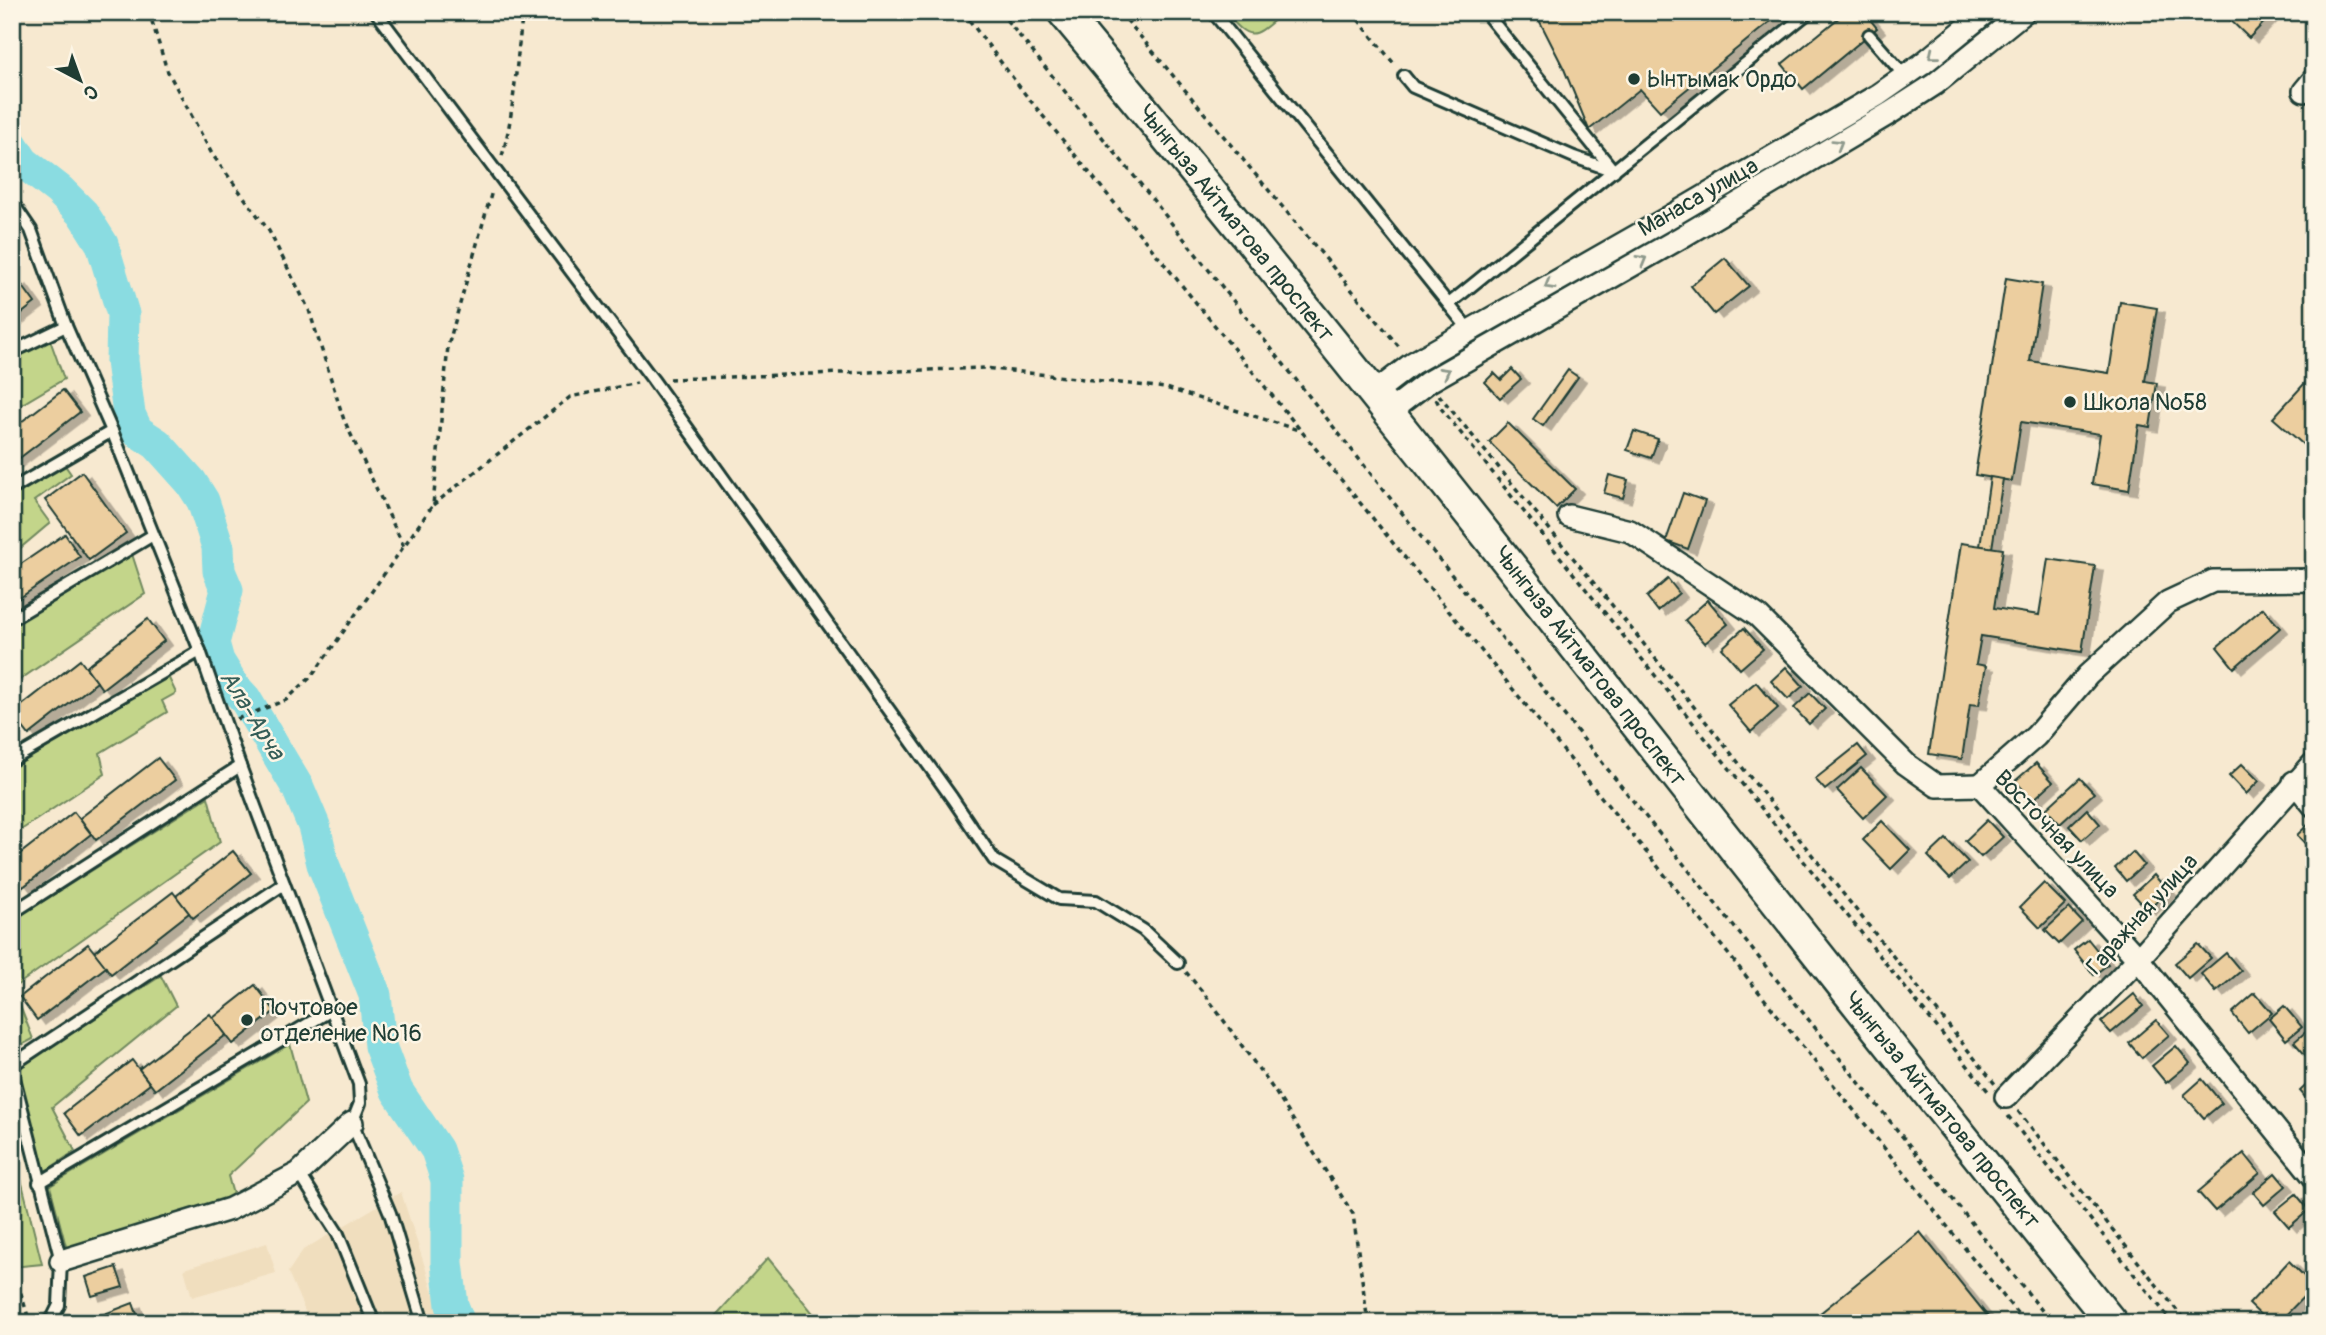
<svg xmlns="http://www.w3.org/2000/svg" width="2326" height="1335" font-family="Pangolin,sans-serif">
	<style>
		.built { fill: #f0debe }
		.green { fill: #c3d58a; stroke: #71895f; stroke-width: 2 }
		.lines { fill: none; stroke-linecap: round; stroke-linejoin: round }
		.river { stroke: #8adce1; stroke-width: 33 }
		.building { fill: #ecce9f; stroke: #1f3d34; stroke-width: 2; filter: url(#shadow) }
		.service-casing { stroke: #1f3d34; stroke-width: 16 }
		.minor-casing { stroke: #1f3d34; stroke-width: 26 }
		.secondary-casing { stroke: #1f3d34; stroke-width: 35 }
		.path { stroke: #1f3d34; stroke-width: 3.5; stroke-dasharray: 5 5; stroke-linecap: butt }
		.service { stroke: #fcf5e5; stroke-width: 10 }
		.minor { stroke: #fcf5e5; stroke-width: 21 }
		.secondary { stroke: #fcf5e5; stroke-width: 30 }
		.oneway { stroke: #8e998c }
		.poi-dot { fill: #1f3d34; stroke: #fcf5e5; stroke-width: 2.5 }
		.labels { text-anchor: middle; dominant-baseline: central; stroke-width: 5; stroke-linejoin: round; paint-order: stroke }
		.poi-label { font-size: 23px; fill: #1f3d34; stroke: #fcf5e5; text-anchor: start }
		.street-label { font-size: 23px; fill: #1f3d34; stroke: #fcf5e5 }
		.water-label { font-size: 24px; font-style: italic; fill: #345d57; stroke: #fcf5e5 }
	</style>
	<defs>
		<filter id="shadow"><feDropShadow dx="8" dy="4.5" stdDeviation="0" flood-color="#0004"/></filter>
	</defs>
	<rect width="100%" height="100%" fill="#f7e9d0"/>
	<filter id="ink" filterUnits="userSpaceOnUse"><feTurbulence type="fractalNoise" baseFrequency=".0143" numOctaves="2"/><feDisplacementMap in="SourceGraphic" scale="14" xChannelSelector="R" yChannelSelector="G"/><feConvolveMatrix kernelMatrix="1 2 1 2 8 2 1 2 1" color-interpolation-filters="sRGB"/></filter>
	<g filter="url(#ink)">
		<g class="built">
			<polygon points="401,1192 443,1323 310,1323 288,1272 303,1250"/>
			<polygon points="267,1243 276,1273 192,1297 184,1269"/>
		</g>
		<g class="green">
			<path d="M1225,12H1284C1255,36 1252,45 1225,12Z"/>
			<polygon points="49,337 64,379 12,410 12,356"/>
			<polygon points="62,461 71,474 34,501 50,523 12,555 12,492"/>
			<polygon points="132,554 145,594 12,685 12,626"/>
			<polygon points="166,672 176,693 162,701 167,712 100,753 105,774 12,836 12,768"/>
			<polygon points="208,797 220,842 13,988 33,1039 16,1048 12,1035 12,921"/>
			<polygon points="161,976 176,1006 52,1107 75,1151 43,1173 18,1068"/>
			<polygon points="290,1044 306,1103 228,1176 234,1198 67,1250 50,1186"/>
			<polygon points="12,1143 42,1264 12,1267"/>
			<polygon points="768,1258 821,1323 709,1323"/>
		</g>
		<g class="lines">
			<polyline class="river" points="12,145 23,162 59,190 83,214 102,244 123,314 122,361 129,414 137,431 157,444 191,482 203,501 218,547 219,571 227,590 213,643 218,661 234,687 245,699 298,788 314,826 323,864 375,995 380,1046 397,1091 437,1150 447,1180 447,1263 452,1305 459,1323"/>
		</g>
		<g class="building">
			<polygon points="1535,12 1782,12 1660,111 1640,89 1589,130 1564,69"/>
			<polygon points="1846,12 1864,12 1877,28 1803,89 1782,64"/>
			<polygon points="2222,12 2274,12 2249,38"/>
			<polygon points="1725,258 1749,286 1714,314 1691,286"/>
			<polygon points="2006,278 2042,284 2030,361 2109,373 2120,302 2157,308 2145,381 2157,383 2150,427 2139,425 2129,490 2092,484 2100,434 2021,422 2012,481 1975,475"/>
			<polygon points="19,281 35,303 12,321 12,286"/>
			<polygon points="1512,369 1521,379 1500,398 1485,382 1494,373 1501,380"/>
			<polygon points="1568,370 1578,377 1543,426 1533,419"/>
			<polygon points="2314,373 2314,454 2273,418"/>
			<polygon points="63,390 80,412 13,463 12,429"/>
			<polygon points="1508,423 1575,489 1556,508 1489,442"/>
			<polygon points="1634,431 1658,439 1651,458 1627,450"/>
			<polygon points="82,472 126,533 89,560 45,500"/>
			<polygon points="1609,475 1628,480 1623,498 1604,493"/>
			<polygon points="1990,477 2003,479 1992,548 1980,546"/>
			<polygon points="1683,493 1705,501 1688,549 1666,541"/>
			<polygon points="65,534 80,557 12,603 12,570"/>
			<polygon points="1961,543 2003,549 1994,608 2039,615 2048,559 2095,566 2082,652 1981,636 1976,664 1986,666 1979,705 1970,704 1962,759 1929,754"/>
			<polygon points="1668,579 1679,593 1658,611 1647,597"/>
			<polygon points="1708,600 1728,624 1705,643 1685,620"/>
			<polygon points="2263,608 2280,628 2234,668 2217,647"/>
			<polygon points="148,619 164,641 102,689 86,667"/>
			<polygon points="1744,628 1763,649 1740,669 1722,648"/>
			<polygon points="80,660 97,682 29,735 12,713"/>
			<polygon points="1786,667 1803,686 1788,699 1771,681"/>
			<polygon points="1756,682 1778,708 1751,732 1728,705"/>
			<polygon points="1810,693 1825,709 1809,724 1794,708"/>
			<polygon points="2314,730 2314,744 2307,737"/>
			<polygon points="1858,745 1867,756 1825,790 1815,779"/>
			<polygon points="158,758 175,780 96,840 80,818"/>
			<polygon points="2036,763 2053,782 2033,800 2015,781"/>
			<polygon points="2242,764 2259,781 2246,794 2229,776"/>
			<polygon points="1861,768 1887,795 1863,818 1837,790"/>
			<polygon points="2080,778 2094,793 2060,824 2046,809"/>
			<polygon points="2087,809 2100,824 2082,840 2069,826"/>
			<polygon points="74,812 91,834 23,887 12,873 12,860"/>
			<polygon points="1987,820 2003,837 1981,857 1965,841"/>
			<polygon points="1882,821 1910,850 1891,869 1863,840"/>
			<polygon points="2312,821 2314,823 2313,852 2297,835"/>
			<polygon points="1946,839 1968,862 1950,879 1928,856"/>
			<polygon points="233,851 251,873 193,918 176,896"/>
			<polygon points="2133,852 2144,865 2126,881 2115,868"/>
			<polygon points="2154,875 2168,891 2148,910 2133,894"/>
			<polygon points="2044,883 2065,904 2040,928 2020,907"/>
			<polygon points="173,892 189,913 111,974 94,952"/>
			<polygon points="2069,908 2082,922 2059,944 2045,930"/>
			<polygon points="2088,939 2108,964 2094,975 2074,950"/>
			<polygon points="88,944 106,967 37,1020 20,997"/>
			<polygon points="2198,944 2211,958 2188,978 2175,963"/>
			<polygon points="2226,953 2241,971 2216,992 2201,974"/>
			<polygon points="255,985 275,1011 233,1044 213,1018"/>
			<polygon points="2255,993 2272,1013 2248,1033 2232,1013"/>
			<polygon points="2134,994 2143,1006 2111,1033 2101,1022"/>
			<polygon points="2284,1006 2302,1027 2286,1040 2269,1019"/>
			<polygon points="210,1014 226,1035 155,1090 139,1069"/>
			<polygon points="2156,1020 2169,1035 2142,1058 2129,1043"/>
			<polygon points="2308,1030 2314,1038 2313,1064 2294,1042"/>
			<polygon points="2176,1046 2190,1063 2166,1083 2152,1066"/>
			<polygon points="132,1060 150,1084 81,1136 64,1113"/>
			<polygon points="2314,1078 2314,1102 2311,1104 2300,1091"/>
			<polygon points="2202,1079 2222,1103 2204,1118 2184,1095"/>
			<polygon points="2244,1153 2260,1173 2215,1211 2198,1192"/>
			<polygon points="2275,1173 2286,1186 2264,1205 2253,1192"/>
			<polygon points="2296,1194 2309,1210 2289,1227 2275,1211"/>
			<polygon points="1920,1232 1993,1323 1808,1323"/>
			<polygon points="2289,1261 2314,1286 2278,1323 2269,1323 2249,1304"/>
			<polygon points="116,1267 123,1287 92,1296 86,1277"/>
			<polygon points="133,1303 140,1323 81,1323"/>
		</g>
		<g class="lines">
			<defs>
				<g id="service">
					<polyline points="376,12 653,380 952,798 994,860 1059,899 1096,901 1143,930 1178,963"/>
					<polyline points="1213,12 1470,331"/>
					<polyline points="1485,12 1613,170"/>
					<polyline points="1869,35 1905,76"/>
					<polyline points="1404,76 1413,87 1574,157 1614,171"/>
					<polyline points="12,202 31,230 66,326 112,431 200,651 240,766 359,1084 360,1103 352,1123 390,1213 423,1323"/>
					<polyline points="1449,304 1809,12"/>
					<polyline points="12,352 66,326"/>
					<polyline points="12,489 112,431"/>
					<polyline points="12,619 153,535"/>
					<polyline points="12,760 200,651"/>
					<polyline points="12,913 240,766"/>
					<polyline points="12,1065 284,884"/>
					<polyline points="12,1070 61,1261 59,1305 53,1317 46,1323"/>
					<polyline points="299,1173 338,1234 374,1323"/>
					<polyline points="39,1183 330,1011"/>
				</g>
				<g id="minor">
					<polyline points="2304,91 2314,79"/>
					<polyline points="1374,393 1413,363 1666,219 1878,95 1921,65 1986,12"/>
					<polyline points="1389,412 1428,382 1680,238 1890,113 1935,84 2024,12"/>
					<polyline points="1569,516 1630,531 1758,616 1906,764 1937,786 1980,785 2138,959 2314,1177"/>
					<polyline points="2294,782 2314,806"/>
					<polyline points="1980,785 2036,736 2088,675 2168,602 2213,581 2308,580 2314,582"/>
					<polyline points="2006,1097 2138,959 2314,763"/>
					<polyline points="61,1261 230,1209 299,1173 352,1123"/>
				</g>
				<path id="secondary" d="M1063,12C1421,442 1760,888 2112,1323"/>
			</defs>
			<use href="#service" class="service-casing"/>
			<use href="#minor" class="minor-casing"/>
			<use href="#secondary" class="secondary-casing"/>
			<g class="path">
				<polyline points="149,12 167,70 212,154 269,231 309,310 344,420 404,547"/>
				<polyline points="963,12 1025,94 1643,848 2025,1323"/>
				<polyline points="1000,12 1134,176 1398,508 2052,1323"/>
				<polyline points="1120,12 1401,349"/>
				<polyline points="1352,12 1395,65"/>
				<path d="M502,156C515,112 516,59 523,12"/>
				<polyline points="669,379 984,368 1166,388 1298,430"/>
				<polyline points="1439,395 1635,633 1995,1084"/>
				<polyline points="1436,399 1440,407 1988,1091"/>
				<polyline points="433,505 570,397 637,383"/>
				<polyline points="237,719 286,700 312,676 433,505 448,346 492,191"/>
				<polyline points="1186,972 1206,996 1274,1090 1353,1214 1368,1323"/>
				<polyline points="2018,1111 2187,1323"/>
				<polyline points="2008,1116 2173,1323"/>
				<polyline points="12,1264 30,1323"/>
			</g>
			<use href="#service" class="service"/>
			<use href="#minor" class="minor"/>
			<use href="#secondary" class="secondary"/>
		</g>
		<defs><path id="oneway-chevron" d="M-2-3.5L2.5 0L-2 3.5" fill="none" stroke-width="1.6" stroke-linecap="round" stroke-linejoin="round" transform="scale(1.75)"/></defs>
		<g class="oneway">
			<use href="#oneway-chevron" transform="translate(1933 55) rotate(141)"/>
			<use href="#oneway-chevron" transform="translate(1838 144) rotate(-31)"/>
			<use href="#oneway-chevron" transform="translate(1642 260) rotate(-30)"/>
			<use href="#oneway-chevron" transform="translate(1549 285) rotate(150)"/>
			<use href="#oneway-chevron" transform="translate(1445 372) rotate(-29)"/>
		</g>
	</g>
	<g class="poi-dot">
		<circle cx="1634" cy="79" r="7"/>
		<circle cx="2070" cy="402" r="7"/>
		<circle cx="247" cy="1020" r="7"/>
	</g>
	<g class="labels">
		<g class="poi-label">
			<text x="1648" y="79">Ынтымак Ордо</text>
			<text x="2084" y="402">Школа №58</text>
			<text x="261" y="1007">Почтовое<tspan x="261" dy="26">отделение №16</tspan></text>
		</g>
		<g class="street-label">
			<text transform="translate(1698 197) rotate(-30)">Манаса улица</text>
			<text transform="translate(1236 223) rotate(51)">Чынгыза Айтматова проспект</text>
			<text transform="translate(1590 666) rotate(52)">Чынгыза Айтматова проспект</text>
			<text transform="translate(2057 834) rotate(46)">Восточная улица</text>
			<text transform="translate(2142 914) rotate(-48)">Гаражная улица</text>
			<text transform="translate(1942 1110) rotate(51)">Чынгыза Айтматова проспект</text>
		</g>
		<g class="water-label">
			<text transform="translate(252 715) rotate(58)">Ала-Арча</text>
		</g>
	</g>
	<rect width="2326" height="1335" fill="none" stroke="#fcf5e5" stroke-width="42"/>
	<rect x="21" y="21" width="2284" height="1293" fill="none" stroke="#1f3d34" stroke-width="2.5" filter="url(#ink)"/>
	<g transform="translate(80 80) rotate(139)" stroke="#fcf5e5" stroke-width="5" paint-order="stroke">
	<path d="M0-5L12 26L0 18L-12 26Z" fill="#1f3d34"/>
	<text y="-10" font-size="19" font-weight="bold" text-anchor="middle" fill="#1f3d34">С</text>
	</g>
</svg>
